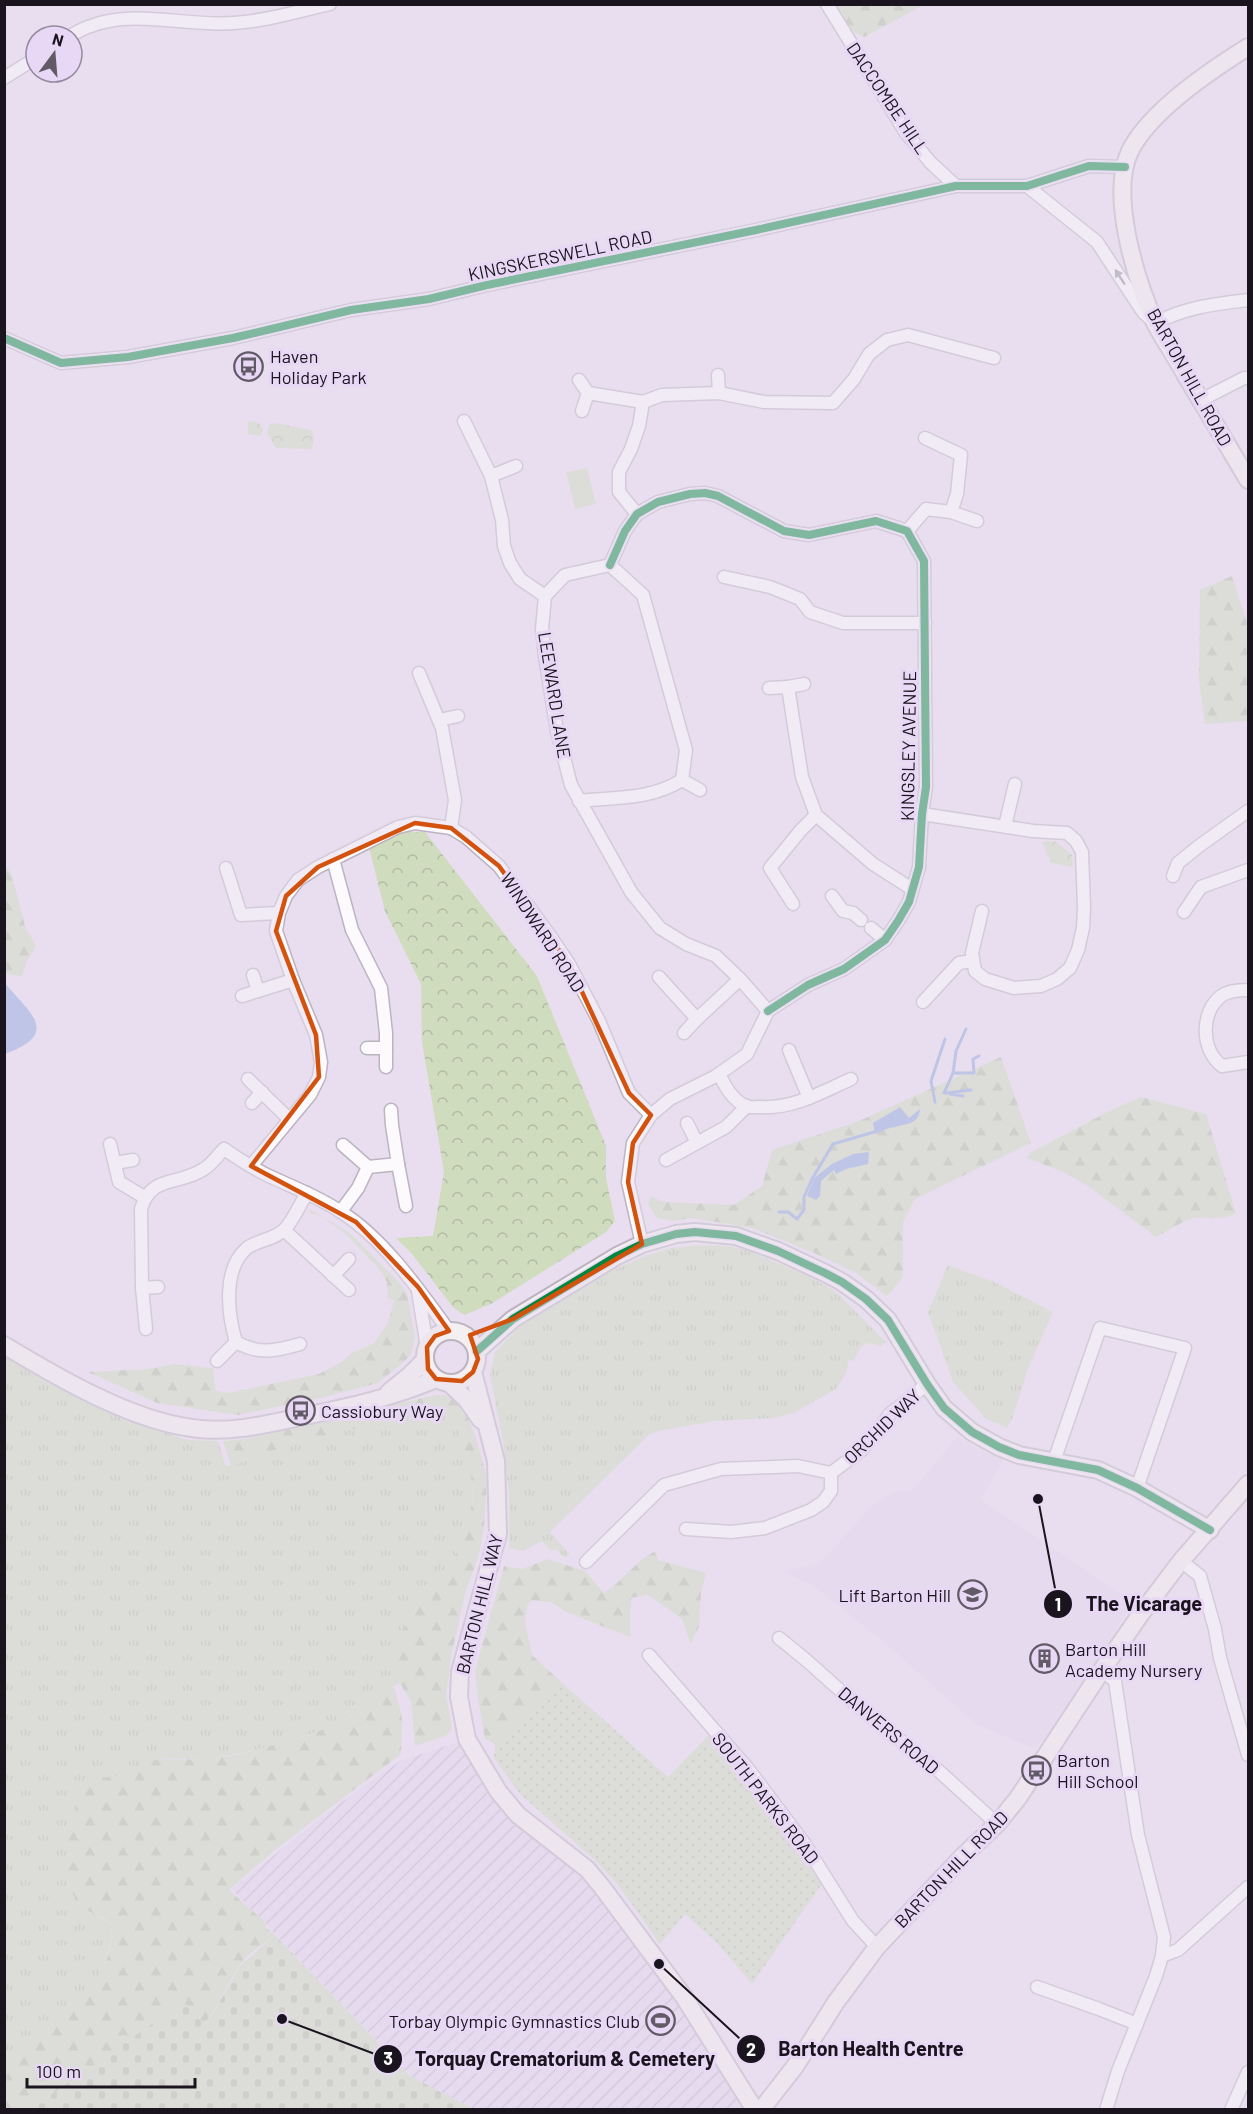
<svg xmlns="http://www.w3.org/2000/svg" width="1253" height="2114" font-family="Barlow,sans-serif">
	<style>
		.built { fill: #e4d4f0 }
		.industrial { fill: url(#industrial-furrows) }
		.grass { fill: url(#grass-tufts) }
		.forest { fill: url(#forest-firs) }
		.cemetery { fill: url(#cemetery-stones) }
		.park { fill: url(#park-crowns) }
		.garden { fill: url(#garden-dots) }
		.pitch { fill: #cfdcbe }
		.water { fill: #8ea6dc }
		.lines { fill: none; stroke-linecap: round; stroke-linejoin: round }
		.stream { stroke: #8ea6dc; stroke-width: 3 }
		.street-casing { stroke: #bcb4c1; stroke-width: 15 }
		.secondary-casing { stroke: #bcb4c1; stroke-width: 20 }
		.street { stroke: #fcfafd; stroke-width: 12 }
		.secondary { stroke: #f4eff0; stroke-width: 16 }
		.cycleway-casing { stroke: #e9d8f5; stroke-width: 11 }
		.cycleway { stroke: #00873e; stroke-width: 8 }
		.oneway { fill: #969299 }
		.marked { fill: none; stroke: #d3520e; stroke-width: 4.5; stroke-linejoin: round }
		.labels { text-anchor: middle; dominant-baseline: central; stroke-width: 6; stroke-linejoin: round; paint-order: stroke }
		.street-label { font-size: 18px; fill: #1a141e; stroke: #e9d8f5 }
		.poi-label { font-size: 18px; fill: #1a141e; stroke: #e9d8f5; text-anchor: start }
		.leader { fill: none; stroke: #1a141e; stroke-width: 2 }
		.callout-dot { fill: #1a141e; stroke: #e9d8f5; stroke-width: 2 }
		.mark-label { font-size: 18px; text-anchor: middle; font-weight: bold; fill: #fff }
		.callout-label { font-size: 20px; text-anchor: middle; font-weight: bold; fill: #1a141e; stroke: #e9d8f5; stroke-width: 6; stroke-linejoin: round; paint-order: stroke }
	</style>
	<defs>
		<pattern id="industrial-furrows" width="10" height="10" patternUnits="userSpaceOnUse" patternTransform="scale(1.5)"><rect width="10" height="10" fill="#e4d4f0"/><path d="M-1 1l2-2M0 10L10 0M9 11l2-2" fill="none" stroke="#c3b5cd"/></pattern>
		<pattern id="grass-tufts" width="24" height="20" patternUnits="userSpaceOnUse" patternTransform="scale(1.5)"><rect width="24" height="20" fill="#cfdcbe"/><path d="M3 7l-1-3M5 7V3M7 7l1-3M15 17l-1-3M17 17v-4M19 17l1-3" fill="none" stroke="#b1bca3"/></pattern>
		<pattern id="forest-firs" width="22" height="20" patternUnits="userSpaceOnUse" patternTransform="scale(1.5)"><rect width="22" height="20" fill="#cfdcbe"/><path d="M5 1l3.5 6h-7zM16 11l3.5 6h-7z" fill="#b1bca3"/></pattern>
		<pattern id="cemetery-stones" width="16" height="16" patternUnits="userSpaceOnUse" patternTransform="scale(1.5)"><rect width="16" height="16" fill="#cfdcbe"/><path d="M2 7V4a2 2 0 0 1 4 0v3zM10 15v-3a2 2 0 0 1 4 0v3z" fill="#b1bca3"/></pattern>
		<pattern id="park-crowns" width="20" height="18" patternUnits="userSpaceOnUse" patternTransform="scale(1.5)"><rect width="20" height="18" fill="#cfdcbe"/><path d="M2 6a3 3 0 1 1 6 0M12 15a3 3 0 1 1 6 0" fill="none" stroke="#b1bca3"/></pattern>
		<pattern id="garden-dots" width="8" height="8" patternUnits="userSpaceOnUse" patternTransform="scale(1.5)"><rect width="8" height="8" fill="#cfdcbe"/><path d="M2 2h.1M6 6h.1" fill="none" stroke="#b1bca3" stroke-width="1.8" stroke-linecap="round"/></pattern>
	</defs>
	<rect width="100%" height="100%" fill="#e8deef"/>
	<polygon class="built" points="958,1436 977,1448 1004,1461 980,1499 1133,1603 1050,1732 1035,1749 976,1724 884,1642 814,1586 784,1572 820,1563 874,1504 894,1492 913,1490"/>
	<polygon class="industrial" points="467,1739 498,1791 587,1869 755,2109 474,2109 410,2076 232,1889 328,1812 400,1761"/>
	<g class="grass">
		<polygon points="704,1245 727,1246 747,1250 810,1277 835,1291 886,1342 881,1346 868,1343 861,1347 854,1361 849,1360 846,1373 836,1389 794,1413 773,1418 715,1421 663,1430 650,1434 550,1532 569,1554 565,1558 555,1549 551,1551 542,1541 523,1551 509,1548 509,1495 503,1442 490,1375 495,1352 520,1326 607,1273 645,1256 671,1248"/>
		<polygon points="948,1265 996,1283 1053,1312 1028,1369 1013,1417 1007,1428 986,1419 953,1382 928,1312"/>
		<path d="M5,1356L43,1379L90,1402L146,1426L187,1440L218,1441L225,1465L231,1466L260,1454L435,1406L444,1410L455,1420L464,1445L473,1482L472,1509L465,1517L457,1552L401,1632L393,1654L400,1683C382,1692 368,1705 350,1716C336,1725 320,1731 304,1736C271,1747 236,1756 201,1759C187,1760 174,1757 160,1759C144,1762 132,1770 117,1776C110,1778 102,1777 95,1779L72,1821L68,1841L67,1881L77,1899L92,1913L111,1923C113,1941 108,1961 99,1976L32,2041L5,2077Z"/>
	</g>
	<g class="forest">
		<polygon points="833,5 924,5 864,37 850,30"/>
		<polygon points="1232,576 1248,625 1248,721 1205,724 1199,681 1200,590"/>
		<polygon points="5,864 12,876 25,926 36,946 27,961 22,976 5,974"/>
		<polygon points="1001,1057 1031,1143 915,1199 903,1223 903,1277 890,1293 886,1296 856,1273 814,1253 752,1228 691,1218 671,1221 657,1218 648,1204 651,1196 663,1202 734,1205 762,1186 772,1150 859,1121"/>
		<path d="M1141,1097L1206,1114L1236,1213C1223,1221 1209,1216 1194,1218C1181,1221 1168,1231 1156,1237L1088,1186L1063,1172L1027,1158L1030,1153L1111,1110Z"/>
		<polygon points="311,1210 350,1233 396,1279 407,1293 415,1336 412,1351 410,1356 399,1366 378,1383 325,1397 238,1415 157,1403 88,1372 149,1369 174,1364 209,1368 213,1368 216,1391 228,1393 319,1374 340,1363 352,1353 374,1343 388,1323 394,1300 388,1299 387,1282 380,1270 346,1234 321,1216 309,1213"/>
		<polygon points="436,1395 445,1395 454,1399 465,1409 475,1435 487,1477 484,1528 478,1559 466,1590 451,1657 446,1695 452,1728 447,1735 415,1746 411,1702 400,1683 393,1654 401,1632 457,1552 465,1517 472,1509 473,1482 464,1445 455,1420 444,1410 435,1406 425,1408 372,1424 260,1454 231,1466 223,1441 245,1439"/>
		<path d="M656,1551L658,1560L706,1573L701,1592L699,1626L691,1644L682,1619L648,1595L631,1598L630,1637L566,1612L553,1603L532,1600L527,1606L525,1622L532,1655L560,1681L495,1744L485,1739L478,1699L475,1671L504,1566L522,1569L548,1559L585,1571L604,1593C623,1581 636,1560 656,1551Z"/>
		<path d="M394,1687L402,1716L401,1754L275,1850L229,1890L267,1924L265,1927L275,1935C265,1943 253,1950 245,1959C228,1979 220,2005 204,2024L106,2057L31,2109L5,2110V2077L32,2041L99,1976C108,1961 114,1941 111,1923C104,1917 95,1915 87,1910C61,1890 64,1859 70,1831C74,1815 79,1792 92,1781C99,1775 109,1779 118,1775C128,1772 136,1765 147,1762C165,1757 182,1761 201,1759C221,1758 244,1754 263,1748C292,1740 323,1732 349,1717C364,1708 377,1694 394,1687Z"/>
	</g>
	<polygon class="cemetery" points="275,1935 410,2076 474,2109 31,2109 183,2002 204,2024 212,2015 240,1966"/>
	<g class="park">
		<polygon points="255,421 260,424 263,430 260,436 248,434 248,422"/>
		<polygon points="275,423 311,430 314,437 312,449 276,448 267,434 269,425"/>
		<polygon points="405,832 425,832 537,976 606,1146 606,1178 615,1221 606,1232 491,1304 464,1315 453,1307 412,1254 396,1238 433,1236 444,1172 422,1042 421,984 385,911 369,847"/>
		<polygon points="1055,841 1072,855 1073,867 1051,863 1042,842"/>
	</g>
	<polygon class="garden" points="560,1681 668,1777 709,1735 822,1884 752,1984 717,1943 685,1914 660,1944 619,1886 595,1860 520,1794 494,1758 495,1744"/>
	<polygon class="pitch" points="587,468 596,504 575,509 566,472"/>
	<g class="water">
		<path d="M5,983C29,1013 62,1033 5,1054Z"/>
		<path d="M900,1107L909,1118L920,1109C918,1125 908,1123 895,1127C888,1128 882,1131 875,1134L873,1123Z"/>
		<polygon points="869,1152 868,1164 846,1169 836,1174 834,1170 821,1181 820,1196 816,1200 807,1196 814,1178 832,1164 853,1154"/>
	</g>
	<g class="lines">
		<g class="stream">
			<polyline points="953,1073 974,1073 973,1059 979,1056"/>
			<polyline points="944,1093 953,1073 956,1051 966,1029"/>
			<polyline points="946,1093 971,1090"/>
			<polyline points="950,1094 963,1096"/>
			<polyline points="935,1102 931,1081 945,1039"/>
			<polyline points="779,1212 788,1212 797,1219 804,1210 804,1197 812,1179 833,1144 874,1132"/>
		</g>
		<defs>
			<g id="street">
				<polyline points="827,4 906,133 931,163 956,186"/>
				<path d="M70,36C76,33 83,28 91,26C135,9 188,27 234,23C266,21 299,11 330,4"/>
				<polyline points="4,78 36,58"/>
				<path d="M1027,186L1097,242L1143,312L1155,323C1187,307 1214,304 1248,300"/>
				<polyline points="4,338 61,363 128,357 233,338 351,310 429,299 487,285 756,230 956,186 1027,186 1089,166 1125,167"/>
				<polyline points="718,375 719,393"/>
				<polyline points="579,380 588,393 643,402"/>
				<polyline points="1201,400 1244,378 1248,378"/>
				<polyline points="582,411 588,393"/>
				<polyline points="464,421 491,476 502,520 504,546 510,563 520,579 545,596"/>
				<polyline points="925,438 961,455 957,494 951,512"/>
				<polyline points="491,476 516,466"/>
				<polyline points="637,514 619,492 619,472 631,449 639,426 643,402 662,395 719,393 764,402 833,403 854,379 869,354 887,340 908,335 994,358"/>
				<polyline points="907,531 926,509 951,512 977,521"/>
				<polyline points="610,565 625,531 637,514 658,502 690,494 705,493 718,496 784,531 809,535 876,521 907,531 924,561 926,787 922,814 919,867 909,902 898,921 885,940 844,969 808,985 768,1011"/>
				<polyline points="610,565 565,575 545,596 542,629 545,657 557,731 571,785 631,892 660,928 686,944 716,956 740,979 768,1011"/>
				<polyline points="724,577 770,587 800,599 810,612 843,623 925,623"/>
				<polyline points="419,673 442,728 455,800 451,828 466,837 499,866 548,933 569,964 599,1021 629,1093 651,1115"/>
				<polyline points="804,684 788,687 802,777 816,815 873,864 912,889"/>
				<polyline points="769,688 788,687"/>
				<polyline points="439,720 458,716"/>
				<polyline points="682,780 700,790"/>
				<path d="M579,801C614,797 651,800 682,780L686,750L643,595L610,565"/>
				<polyline points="922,814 1033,831 1067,833 1076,841 1082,852 1084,907 1083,928 1078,950 1070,968 1057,979 1041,986 1014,988 985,979 975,971 972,953 982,911"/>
				<polyline points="1005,826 1015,784"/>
				<polyline points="333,859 352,930 381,988 386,1033 386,1067"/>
				<polyline points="226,868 241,915 279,913"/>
				<polyline points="1173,876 1178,863 1199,846 1248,811"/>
				<polyline points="832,896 843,911 853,913 861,920"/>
				<polyline points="793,904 770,868 801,830 816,815"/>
				<polyline points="1184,912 1201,887 1248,870"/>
				<polyline points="871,928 885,940"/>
				<polyline points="253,975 258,991 293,980"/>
				<polyline points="659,977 697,1019 740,979"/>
				<path d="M1248,990C1240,990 1228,991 1221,996C1200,1013 1201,1050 1222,1066L1248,1062"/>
				<polyline points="242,996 258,991"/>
				<polyline points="923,1002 959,963 972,961"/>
				<polyline points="684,1033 697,1019"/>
				<polyline points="367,1048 386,1048"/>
				<polyline points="789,1050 809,1098"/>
				<path d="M719,1074C725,1086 733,1101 746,1106C750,1108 757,1107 761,1107C793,1109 822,1092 851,1079"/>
				<polyline points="248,1079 289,1119"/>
				<polyline points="252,1103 262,1092"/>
				<polyline points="687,1123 697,1143"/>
				<polyline points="110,1144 119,1182 144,1197"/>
				<polyline points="343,1145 368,1167"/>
				<polyline points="666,1160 726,1127 747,1106"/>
				<polyline points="115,1163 133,1160"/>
				<polyline points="398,1164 406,1206"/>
				<polyline points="251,1166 310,1095 319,1077 321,1062 316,1035 293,980 276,931 279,913 286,896 298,880 318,867 398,827 415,823 451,828"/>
				<polyline points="341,1211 358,1188 368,1167 398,1164 392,1125 391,1110"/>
				<polyline points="284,1230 349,1290"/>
				<polyline points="642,1244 628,1182 633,1143 651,1115 670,1099 716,1076 747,1054 768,1011"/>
				<polyline points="333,1276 349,1259"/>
				<polyline points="142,1288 158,1287"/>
				<polyline points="418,1291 427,1347"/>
				<path d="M146,1329L142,1288L141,1209C151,1174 179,1186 204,1169C211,1165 218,1155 224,1149C238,1158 252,1168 267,1175C292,1187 318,1196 341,1212C383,1238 420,1291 449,1331"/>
				<path d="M300,1344C276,1351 259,1355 236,1342C228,1315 222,1269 247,1248C258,1240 276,1239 285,1229C294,1219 300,1204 307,1193"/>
				<polyline points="217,1361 236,1342"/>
				<polyline points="1054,1461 1100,1328 1185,1348 1137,1488"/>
				<polyline points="686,1529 731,1532 765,1528 811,1510 823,1502 831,1491 831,1473"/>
				<polyline points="1181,1561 1200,1576 1215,1629 1220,1658 1248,1755"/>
				<polyline points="586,1562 664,1485 721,1469 798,1466 831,1473 862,1450 890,1414 927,1384"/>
				<polyline points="779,1638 806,1660 860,1708 940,1772 997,1824"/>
				<polyline points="649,1655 749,1770 804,1843 853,1921 877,1947"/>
				<polyline points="1102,1670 1115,1681 1138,1835 1164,1937 1162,1956 1156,1976 1118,2071 1106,2110"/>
				<polyline points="1162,1956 1178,1950 1248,1887"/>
				<polyline points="1037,1987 1099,2009 1137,2024"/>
				<polyline points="1231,2110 1248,2072"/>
			</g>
			<g id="secondary">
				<path d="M1248,47C1211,70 1150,111 1130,151C1109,195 1136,280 1155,323C1164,340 1176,357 1185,374C1206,409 1227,444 1248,480"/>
				<circle cx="451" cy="1357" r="26"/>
				<path d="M4,1345C57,1377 130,1420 192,1428C230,1434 267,1424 305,1416C349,1407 394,1397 436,1379"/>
				<polyline points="477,1351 513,1319 617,1256 642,1244 676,1234 695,1232 736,1236 778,1251 825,1273 842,1282 866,1299 888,1320 927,1384 944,1408 972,1432 999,1447 1019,1455 1098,1470 1137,1488 1210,1530"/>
				<polyline points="473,1372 496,1461 498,1534 460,1672 459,1697 467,1739 498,1791 518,1815 587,1869 602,1887 684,1997 755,2110"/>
				<polyline points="450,1384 466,1399 481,1420"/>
				<polyline points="389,1392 410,1375 425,1360"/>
				<polyline points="761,2110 796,2065 836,2002 877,1947 963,1856 997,1824 1018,1798 1102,1670 1140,1615 1181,1561 1248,1484"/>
			</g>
		</defs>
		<use href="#street" class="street-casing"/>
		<use href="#secondary" class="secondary-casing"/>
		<use href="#street" class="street"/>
		<use href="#secondary" class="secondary"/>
		<defs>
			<g id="cycleway">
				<polyline points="4,338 61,363 128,357 233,338 351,310 429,299 487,285 756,230 956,186 1027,186 1089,166 1125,167"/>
				<polyline points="610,565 625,531 637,514 658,502 690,494 705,493 718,496 784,531 809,535 876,521 907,531 924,561 926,787 922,814 919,867 909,902 898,921 885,940 844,969 808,985 768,1011"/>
				<polyline points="477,1351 513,1319 617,1256 642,1244 676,1234 695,1232 736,1236 778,1251 825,1273 842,1282 866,1299 888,1320 927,1384 944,1408 972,1432 999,1447 1019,1455 1098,1470 1137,1488 1210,1530"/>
			</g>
		</defs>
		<use href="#cycleway" class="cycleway-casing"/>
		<use href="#cycleway" class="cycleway"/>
	</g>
	<defs><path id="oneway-solid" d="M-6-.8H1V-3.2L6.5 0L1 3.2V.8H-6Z" transform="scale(1.5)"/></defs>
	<use class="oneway" href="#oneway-solid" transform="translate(1120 277) rotate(-123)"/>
	<path d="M0 0H1253V2114H0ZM415,823L451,828L499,866L569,964L629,1093L651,1115L633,1143L628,1182L642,1244L513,1319L470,1335L478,1359L473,1372L462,1381L436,1379L428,1369L427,1347L435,1336L449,1331L418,1287L356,1222L251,1166L319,1077L316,1035L276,931L286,896L318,867Z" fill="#e8deef" fill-opacity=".55" fill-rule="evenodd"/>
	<path class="marked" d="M415,823L451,828L499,866L569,964L629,1093L651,1115L633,1143L628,1182L642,1244L513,1319L470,1335L478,1359L473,1372L462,1381L436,1379L428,1369L427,1347L435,1336L449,1331L418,1287L356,1222L251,1166L319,1077L316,1035L276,931L286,896L318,867Z"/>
	<defs>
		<symbol id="bus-ring" viewBox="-11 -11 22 22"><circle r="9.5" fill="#e9d8f5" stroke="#625b67" stroke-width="1.5"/><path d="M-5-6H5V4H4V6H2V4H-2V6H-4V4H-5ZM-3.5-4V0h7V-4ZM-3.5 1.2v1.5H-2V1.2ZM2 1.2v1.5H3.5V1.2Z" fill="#625b67"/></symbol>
		<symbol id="school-ring" viewBox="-11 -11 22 22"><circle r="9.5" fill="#e9d8f5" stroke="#625b67" stroke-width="1.5"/><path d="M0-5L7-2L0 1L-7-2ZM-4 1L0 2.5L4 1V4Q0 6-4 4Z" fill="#625b67"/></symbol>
		<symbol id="building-ring" viewBox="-11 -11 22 22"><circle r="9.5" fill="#e9d8f5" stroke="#625b67" stroke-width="1.5"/><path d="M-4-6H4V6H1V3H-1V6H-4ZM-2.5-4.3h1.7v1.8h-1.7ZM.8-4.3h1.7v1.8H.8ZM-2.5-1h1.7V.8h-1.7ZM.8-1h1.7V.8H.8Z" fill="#625b67"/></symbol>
		<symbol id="stadium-ring" viewBox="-11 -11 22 22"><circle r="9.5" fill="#e9d8f5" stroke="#625b67" stroke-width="1.5"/><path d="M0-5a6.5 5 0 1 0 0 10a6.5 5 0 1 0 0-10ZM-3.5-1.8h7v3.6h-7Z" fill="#625b67"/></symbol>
	</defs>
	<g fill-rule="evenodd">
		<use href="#bus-ring" x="232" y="350" width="33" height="33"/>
		<use href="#bus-ring" x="284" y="1394" width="33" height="33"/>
		<use href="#school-ring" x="956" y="1578" width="33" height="33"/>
		<use href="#building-ring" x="1028" y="1642" width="33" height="33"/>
		<use href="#bus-ring" x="1020" y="1754" width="33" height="33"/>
		<use href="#stadium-ring" x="644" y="2004" width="33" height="33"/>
	</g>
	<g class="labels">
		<g class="street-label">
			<text transform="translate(888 98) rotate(56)">DACCOMBE HILL</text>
			<text transform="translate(560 255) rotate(-12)">KINGSKERSWELL ROAD</text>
			<text transform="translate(1190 377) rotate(61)">BARTON HILL ROAD</text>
			<text transform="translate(555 695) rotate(81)">LEEWARD LANE</text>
			<text transform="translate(908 746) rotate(-89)">KINGSLEY AVENUE</text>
			<text transform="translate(543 932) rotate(57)">WINDWARD ROAD</text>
			<text transform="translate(882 1426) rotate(-44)">ORCHID WAY</text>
			<text transform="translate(479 1604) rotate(-76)">BARTON HILL WAY</text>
			<text transform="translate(889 1730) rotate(40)">DANVERS ROAD</text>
			<text transform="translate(766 1798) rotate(52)">SOUTH PARKS ROAD</text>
			<text transform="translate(951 1869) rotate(-46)">BARTON HILL ROAD</text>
		</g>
		<g class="poi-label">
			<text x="270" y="356">Haven<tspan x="270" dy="21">Holiday Park</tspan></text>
			<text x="321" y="1411">Cassiobury Way</text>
			<text x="951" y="1595" text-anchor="end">Lift Barton Hill</text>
			<text x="1065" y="1649">Barton Hill<tspan x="1065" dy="21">Academy Nursery</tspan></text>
			<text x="1057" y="1760">Barton<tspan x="1057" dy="21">Hill School</tspan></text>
			<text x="640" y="2021" text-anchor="end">Torbay Olympic Gymnastics Club</text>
		</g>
	</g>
	<path class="leader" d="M1038 1499L1058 1604M659 1964L751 2049M282 2019L388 2059"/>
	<g class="callout-dot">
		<circle cx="1038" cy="1499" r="6"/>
		<circle cx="659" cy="1964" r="6"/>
		<circle cx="282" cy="2019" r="6"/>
		<circle cx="1058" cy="1604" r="15"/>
		<circle cx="751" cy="2049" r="15"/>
		<circle cx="388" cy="2059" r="15"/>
	</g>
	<g class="mark-label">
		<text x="1058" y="1611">1</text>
		<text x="751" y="2056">2</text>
		<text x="388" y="2065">3</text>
	</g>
	<g class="callout-label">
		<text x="1144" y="1611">The Vicarage</text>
		<text x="871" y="2056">Barton Health Centre</text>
		<text x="565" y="2066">Torquay Crematorium &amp; Cemetery</text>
	</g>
	<rect width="1253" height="2114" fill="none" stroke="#1a141e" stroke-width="12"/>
	<g transform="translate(54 54) rotate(16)"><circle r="28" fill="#e9d8f5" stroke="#968a9f" stroke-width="1.5"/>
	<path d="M0-4.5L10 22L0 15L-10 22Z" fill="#625b67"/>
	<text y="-9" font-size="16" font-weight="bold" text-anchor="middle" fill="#1a141e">N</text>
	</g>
	<path d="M27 2078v9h168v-9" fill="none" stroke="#1a141e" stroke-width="3"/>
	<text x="36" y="2078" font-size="18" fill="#1a141e" stroke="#e9d8f5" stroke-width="4.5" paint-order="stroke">100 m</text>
</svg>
